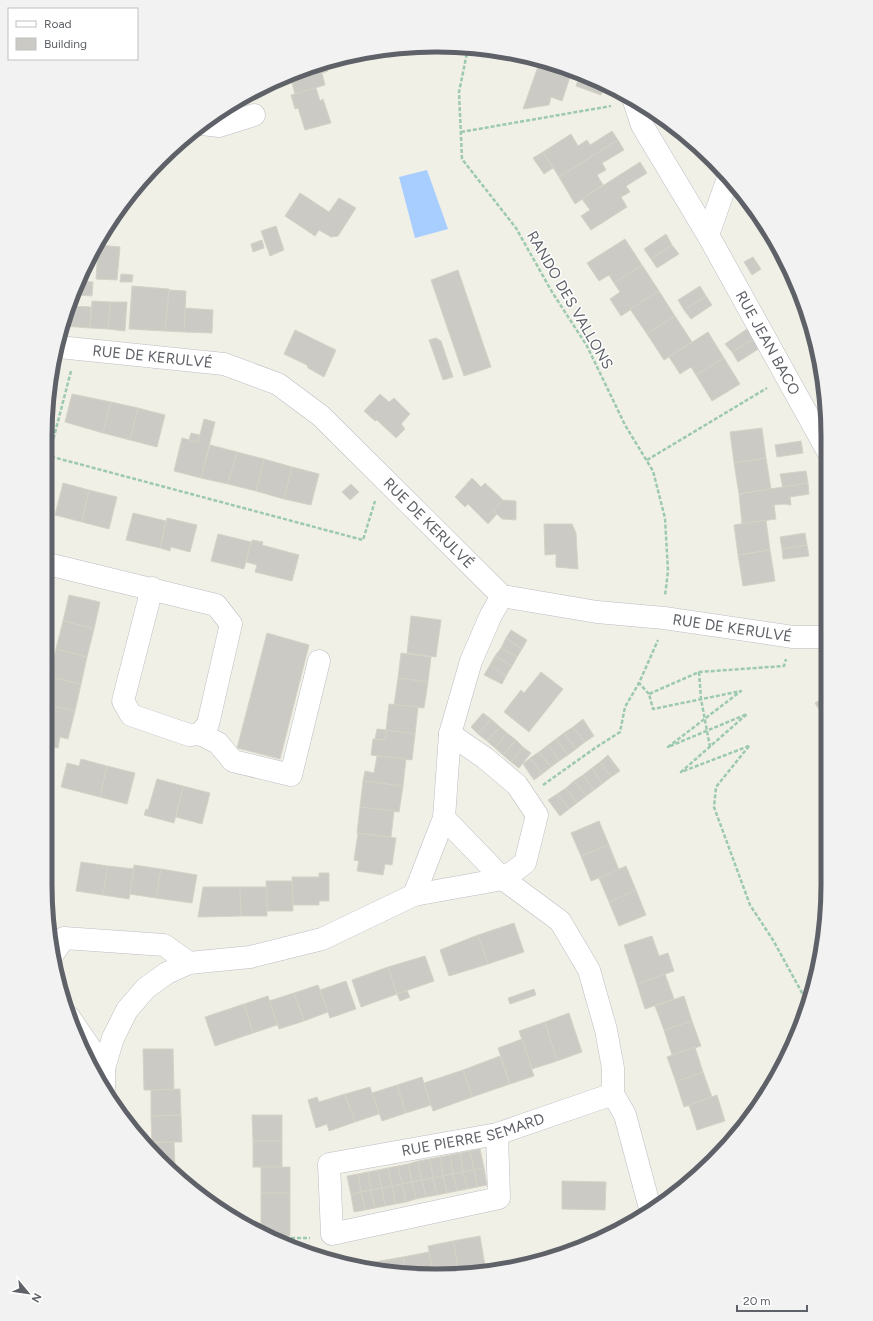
<svg xmlns="http://www.w3.org/2000/svg" width="873" height="1321" font-family="Figtree,sans-serif">
	<style>
		.water { fill: #a8cdff }
		.building { fill: #cccac4; stroke: #d5d3c5 }
		.lines { fill: none; stroke-linecap: round; stroke-linejoin: round }
		.minor-casing { stroke: #bbbdc2; stroke-width: 23 }
		.path { stroke: #9cc9af; stroke-width: 2.5; stroke-dasharray: 4 2; stroke-linecap: butt }
		.minor { stroke: #fff; stroke-width: 22 }
		.labels { text-anchor: middle; dominant-baseline: central; stroke-width: 3; stroke-linejoin: round; paint-order: stroke }
		.street-label { font-size: 15px; fill: #5e6167; stroke: #fff }
		.rim { fill: none; stroke: #5e6167; stroke-width: 5 }
	</style>
	<rect width="100%" height="100%" fill="#f0f0e7"/>
	<polygon class="water" points="427,170 448,229 415,238 399,177"/>
	<g class="building">
		<polygon points="540,61 572,71 562,101 551,97 549,105 523,109"/>
		<polygon points="540,61 562,66 572,70 572,71"/>
		<polygon points="325,62 328,71 322,73 325,85 295,94 290,76 283,78"/>
		<polygon points="580,74 605,85 601,95 576,86"/>
		<polygon points="316,88 320,101 323,99 331,123 305,130 298,108 295,109 291,95"/>
		<polygon points="612,131 618,140 559,177 543,152 571,134 578,146 587,140 590,145"/>
		<polygon points="618,140 624,150 602,163 606,170 597,175 603,185 575,204 559,177"/>
		<polygon points="543,152 553,168 544,174 533,158"/>
		<polygon points="640,162 647,173 626,186 630,192 621,197 627,207 591,230 581,216 590,210 582,199"/>
		<polygon points="300,193 329,212 339,198 356,208 338,236 331,237 319,230 315,236 285,216"/>
		<polygon points="760,219 767,230 765,231 758,220"/>
		<polygon points="276,226 284,250 270,256 261,231"/>
		<polygon points="666,234 672,245 651,259 644,249"/>
		<polygon points="625,239 642,265 614,283 609,275 599,281 587,263"/>
		<polygon points="262,240 264,248 253,252 251,244"/>
		<polygon points="100,245 120,247 117,280 96,279 98,249"/>
		<polygon points="672,245 679,254 657,268 651,259"/>
		<polygon points="753,257 761,269 752,275 744,262"/>
		<polygon points="642,265 659,291 621,316 610,299 620,292 614,283"/>
		<polygon points="458,270 491,367 464,376 431,280"/>
		<polygon points="121,274 133,275 132,282 120,282"/>
		<polygon points="78,281 93,282 92,296 77,295"/>
		<polygon points="132,286 169,289 165,331 129,329"/>
		<polygon points="700,286 706,296 684,310 678,300"/>
		<polygon points="169,290 186,291 184,332 165,331"/>
		<polygon points="659,291 675,316 647,334 630,309"/>
		<polygon points="799,294 806,313 796,296"/>
		<polygon points="706,296 712,305 691,319 684,310"/>
		<polygon points="92,301 111,302 108,329 90,328"/>
		<polygon points="111,302 127,302 125,331 108,329"/>
		<polygon points="70,306 91,307 90,328 64,326"/>
		<polygon points="185,308 213,310 212,333 184,332"/>
		<polygon points="675,316 692,342 664,360 647,334"/>
		<polygon points="747,329 754,339 732,352 725,344"/>
		<polygon points="295,330 336,350 324,377 308,368 307,365 284,354"/>
		<polygon points="708,332 724,358 696,375 691,367 680,374 669,357"/>
		<polygon points="436,338 441,341 453,377 443,380 429,340"/>
		<polygon points="754,339 760,348 738,362 732,352"/>
		<polygon points="724,358 740,384 712,401 696,375"/>
		<polygon points="72,394 111,402 103,433 65,422"/>
		<polygon points="380,394 389,402 394,398 410,414 401,424 405,429 396,438 377,420 375,421 364,411"/>
		<polygon points="111,402 138,408 130,440 103,433"/>
		<polygon points="138,408 165,415 157,447 130,440"/>
		<polygon points="204,419 215,422 201,478 174,471 182,438 198,442"/>
		<polygon points="762,428 766,458 734,463 730,432"/>
		<polygon points="191,433 200,435 198,442 189,440"/>
		<polygon points="801,441 803,453 777,457 775,445"/>
		<polygon points="210,445 237,452 228,484 201,478"/>
		<polygon points="237,452 264,459 256,491 228,484"/>
		<polygon points="766,458 771,489 739,494 734,463"/>
		<polygon points="264,459 292,467 284,499 256,491"/>
		<polygon points="292,467 319,474 311,505 284,499"/>
		<polygon points="806,471 808,483 783,488 780,474"/>
		<polygon points="472,478 481,487 485,483 503,500 493,510 497,514 488,524 468,504 465,507 455,497"/>
		<polygon points="63,483 89,490 82,522 55,515"/>
		<polygon points="808,483 809,494 790,497 791,505 784,504 774,505 776,519 742,524 739,494"/>
		<polygon points="351,484 359,492 350,500 342,492"/>
		<polygon points="89,490 117,497 109,529 82,522"/>
		<polygon points="503,500 516,501 516,520 502,519 493,510"/>
		<polygon points="133,513 166,521 160,548 126,540"/>
		<polygon points="167,518 197,525 190,552 171,547 170,551 160,548"/>
		<polygon points="766,520 770,550 738,555 734,525"/>
		<polygon points="544,524 572,524 576,533 578,569 556,567 556,554 545,555"/>
		<polygon points="805,533 807,545 782,549 780,537"/>
		<polygon points="218,534 251,542 244,569 211,561"/>
		<polygon points="252,540 263,542 262,545 299,555 292,581 255,572 257,565 246,562"/>
		<polygon points="807,545 809,556 783,559 782,549"/>
		<polygon points="770,550 775,581 743,586 738,555"/>
		<polygon points="69,595 100,602 94,629 63,621"/>
		<polygon points="411,616 441,620 436,657 407,653"/>
		<polygon points="63,621 94,629 87,657 56,649"/>
		<polygon points="511,630 527,640 522,649 506,638"/>
		<polygon points="267,633 309,645 280,759 237,748"/>
		<polygon points="506,638 522,649 517,657 501,648"/>
		<polygon points="501,648 517,657 512,666 495,656"/>
		<polygon points="56,649 87,657 81,684 50,677"/>
		<polygon points="401,653 431,657 428,682 398,678"/>
		<polygon points="495,656 512,666 506,676 490,665"/>
		<polygon points="490,665 506,676 502,684 484,675"/>
		<polygon points="541,672 563,689 529,732 504,712 521,690 524,693"/>
		<polygon points="50,677 81,684 75,711 48,705"/>
		<polygon points="398,678 428,682 424,708 394,705"/>
		<polygon points="826,696 826,721 815,703"/>
		<polygon points="389,704 418,707 415,734 386,730"/>
		<polygon points="48,705 75,711 68,739 60,737 58,748 48,746"/>
		<polygon points="483,713 491,719 478,734 471,727"/>
		<polygon points="491,719 500,727 487,741 478,734"/>
		<polygon points="583,719 594,736 585,742 573,727"/>
		<polygon points="500,727 507,733 495,748 487,741"/>
		<polygon points="573,727 585,742 576,749 564,733"/>
		<polygon points="377,729 386,730 385,740 375,739"/>
		<polygon points="386,730 415,734 412,760 371,755 373,739 385,740"/>
		<polygon points="507,733 516,740 503,755 495,748"/>
		<polygon points="564,733 576,749 568,755 556,739"/>
		<polygon points="556,739 568,755 559,761 548,745"/>
		<polygon points="516,740 523,747 511,762 503,755"/>
		<polygon points="548,745 559,761 551,767 539,752"/>
		<polygon points="523,747 531,753 519,768 511,762"/>
		<polygon points="539,752 551,767 542,774 530,758"/>
		<polygon points="608,755 620,771 611,777 600,762"/>
		<polygon points="377,756 406,759 403,786 363,781 365,771 374,773"/>
		<polygon points="530,758 542,774 534,780 523,764"/>
		<polygon points="81,759 107,766 100,797 61,787 67,763 79,766"/>
		<polygon points="600,762 611,777 602,784 592,768"/>
		<polygon points="107,766 135,773 127,804 100,797"/>
		<polygon points="592,768 602,784 594,790 583,775"/>
		<polygon points="583,775 594,790 586,796 574,781"/>
		<polygon points="157,779 183,786 174,823 144,815 146,809 148,810"/>
		<polygon points="363,781 403,786 399,812 360,807"/>
		<polygon points="574,781 586,796 577,803 566,788"/>
		<polygon points="183,786 210,793 202,824 176,817"/>
		<polygon points="566,788 577,803 569,809 557,794"/>
		<polygon points="557,794 569,809 560,816 548,800"/>
		<polygon points="360,807 394,811 391,837 357,833"/>
		<polygon points="599,821 609,845 581,856 571,833"/>
		<polygon points="358,833 396,838 392,865 385,864 383,875 357,871 359,861 354,860"/>
		<polygon points="609,845 619,870 591,881 581,856"/>
		<polygon points="81,862 108,866 103,895 76,891"/>
		<polygon points="134,865 161,869 156,898 130,894"/>
		<polygon points="108,866 134,869 129,899 103,895"/>
		<polygon points="626,866 636,890 609,902 599,878"/>
		<polygon points="161,869 197,875 192,903 156,898"/>
		<polygon points="319,873 329,873 329,901 319,901 319,905 293,905 292,877 319,877"/>
		<polygon points="266,881 292,881 293,911 267,911"/>
		<polygon points="203,887 240,887 241,916 198,917"/>
		<polygon points="240,887 267,887 267,916 241,916"/>
		<polygon points="636,890 646,915 619,926 609,902"/>
		<polygon points="514,923 524,952 488,964 478,935"/>
		<polygon points="478,935 488,964 449,976 440,950"/>
		<polygon points="652,936 659,956 668,953 674,971 637,984 624,945"/>
		<polygon points="425,956 434,981 397,994 388,967"/>
		<polygon points="388,967 397,994 361,1007 352,980"/>
		<polygon points="665,974 674,999 645,1009 637,984"/>
		<polygon points="346,981 356,1009 330,1018 320,990"/>
		<polygon points="318,985 328,1012 304,1021 294,993"/>
		<polygon points="534,989 536,995 510,1004 508,998"/>
		<polygon points="407,991 410,997 400,1001 397,994"/>
		<polygon points="294,993 304,1021 279,1029 269,1001"/>
		<polygon points="268,996 277,1025 253,1033 244,1004"/>
		<polygon points="684,996 692,1021 664,1030 655,1006"/>
		<polygon points="244,1004 253,1033 215,1046 205,1017"/>
		<polygon points="569,1013 582,1052 557,1061 545,1022"/>
		<polygon points="692,1021 701,1046 672,1055 664,1030"/>
		<polygon points="545,1022 557,1061 532,1069 519,1031"/>
		<polygon points="522,1039 534,1076 510,1084 498,1048"/>
		<polygon points="695,1047 703,1072 676,1082 667,1057"/>
		<polygon points="143,1049 173,1049 174,1090 144,1090"/>
		<polygon points="500,1056 510,1084 472,1097 463,1070"/>
		<polygon points="463,1070 472,1097 433,1111 424,1083"/>
		<polygon points="703,1072 712,1097 684,1107 676,1082"/>
		<polygon points="422,1077 431,1105 406,1113 397,1085"/>
		<polygon points="397,1085 406,1113 382,1121 372,1093"/>
		<polygon points="370,1087 379,1114 355,1122 345,1094"/>
		<polygon points="180,1089 181,1115 151,1116 151,1090"/>
		<polygon points="345,1094 355,1122 329,1131 327,1124 316,1128 308,1100 317,1097 319,1102"/>
		<polygon points="717,1095 725,1121 697,1130 689,1105"/>
		<polygon points="181,1115 182,1142 152,1142 151,1116"/>
		<polygon points="252,1115 282,1115 282,1141 253,1141"/>
		<rect x="253" y="1141" width="29" height="26"/>
		<polygon points="174,1142 175,1168 173,1168 149,1143"/>
		<polygon points="480,1149 484,1168 474,1170 470,1151"/>
		<polygon points="470,1151 474,1170 463,1172 460,1153"/>
		<polygon points="460,1153 463,1172 453,1174 450,1155"/>
		<polygon points="450,1155 453,1174 443,1176 440,1157"/>
		<polygon points="440,1157 443,1176 433,1178 430,1159"/>
		<polygon points="430,1159 433,1178 422,1180 418,1161"/>
		<polygon points="418,1161 422,1180 412,1182 408,1164"/>
		<polygon points="408,1164 412,1182 402,1184 398,1166"/>
		<polygon points="398,1166 402,1184 392,1186 388,1168"/>
		<rect x="261" y="1167" width="29" height="26"/>
		<polygon points="388,1168 392,1186 382,1188 378,1170"/>
		<polygon points="484,1168 487,1185 477,1187 474,1170"/>
		<polygon points="378,1170 382,1188 371,1190 368,1172"/>
		<polygon points="474,1170 477,1187 467,1189 463,1172"/>
		<polygon points="368,1172 371,1190 361,1192 358,1174"/>
		<polygon points="463,1172 467,1189 457,1191 453,1174"/>
		<polygon points="358,1174 361,1192 351,1195 347,1176"/>
		<polygon points="453,1174 457,1191 447,1193 443,1176"/>
		<polygon points="443,1176 447,1193 437,1195 433,1178"/>
		<polygon points="433,1178 437,1195 426,1197 422,1180"/>
		<polygon points="422,1180 426,1197 416,1199 412,1182"/>
		<polygon points="562,1181 606,1182 605,1210 562,1209"/>
		<polygon points="412,1182 416,1199 406,1202 402,1184"/>
		<polygon points="402,1184 406,1202 395,1204 392,1186"/>
		<polygon points="392,1186 395,1204 385,1206 382,1188"/>
		<polygon points="382,1188 385,1206 375,1208 371,1190"/>
		<polygon points="371,1190 375,1208 365,1210 361,1192"/>
		<polygon points="361,1192 365,1210 354,1212 351,1195"/>
		<polygon points="261,1193 290,1193 290,1236 270,1237 252,1229 252,1225 261,1225"/>
		<polygon points="480,1236 485,1266 459,1271 453,1241"/>
		<polygon points="453,1241 459,1271 433,1274 428,1246"/>
		<polygon points="429,1252 433,1274 406,1274 403,1257"/>
		<polygon points="403,1257 406,1274 363,1266 363,1264"/>
	</g>
	<g class="lines">
		<defs>
			<g id="minor">
				<path id="s1" d="M633,98L642,125L708,235L827,450"/>
				<polyline points="202,124 219,126 254,115"/>
				<polyline points="708,235 728,178"/>
				<path id="s2" d="M59,347L224,364L278,384L321,416L502,596L597,612L664,618L793,637H826"/>
				<polyline points="48,564 216,605 231,624 208,724 200,734 189,735 131,715 123,701 152,588"/>
				<polyline points="200,734 218,743 233,761 291,775 319,661"/>
				<polyline points="444,818 503,879 560,921 589,970 606,1030 613,1068 613,1094 625,1115 651,1212"/>
				<polyline points="414,895 503,879 525,863 537,815 517,785 485,758 450,734"/>
				<polyline points="53,954 64,938 164,945 189,963"/>
				<polyline points="69,1017 104,1068"/>
				<polyline points="104,1088 104,1068 113,1038 127,1010 146,988 167,973 189,963 250,957 322,939 414,895 444,818 450,734 471,661 491,615 502,596"/>
				<path id="s3" d="M497,1134L499,1198L332,1234L329,1164L497,1134L613,1094"/>
			</g>
		</defs>
		<use href="#minor" class="minor-casing"/>
		<g class="path">
			<polyline points="468,48 459,92 462,159 516,228 552,292 587,346 625,425 653,471 665,518 668,571 665,596"/>
			<polyline points="461,132 611,106"/>
			<polyline points="71,371 49,456 363,540 375,501"/>
			<polyline points="647,460 767,388"/>
			<polyline points="699,672 701,699 710,747"/>
			<polyline points="649,694 639,683 658,640"/>
			<polyline points="749,746 681,772 747,714 668,747 741,691 653,709 649,694 699,672 784,666 786,659"/>
			<polyline points="749,746 716,787 714,807 750,905 773,940 807,1002"/>
			<polyline points="543,785 595,748 620,732 625,707 639,683"/>
			<polyline points="273,1238 310,1238"/>
		</g>
		<use href="#minor" class="minor"/>
	</g>
	<g class="labels">
		<g class="street-label">
			<text transform="translate(570 300) rotate(60)">RANDO DES VALLONS</text>
			<text stroke="none"><textPath href="#s1" startOffset="280">RUE JEAN BACO</textPath></text>
			<text stroke="none"><textPath href="#s2" startOffset="94">RUE DE KERULVÉ</textPath></text>
			<text stroke="none"><textPath href="#s2" startOffset="429">RUE DE KERULVÉ</textPath></text>
			<text stroke="none"><textPath href="#s2" startOffset="765">RUE DE KERULVÉ</textPath></text>
			<text stroke="none"><textPath href="#s3" startOffset="452">RUE PIERRE SEMARD</textPath></text>
		</g>
	</g>
	<path d="M0 0H873V1321H0ZM436 52H437A384 384 0 0 1 821 436V885A384 384 0 0 1 437 1269H436A384 384 0 0 1 52 885V436A384 384 0 0 1 436 52Z" fill="#f2f2f3" fill-rule="evenodd"/>
	<path class="rim" d="M436 52H437A384 384 0 0 1 821 436V885A384 384 0 0 1 437 1269H436A384 384 0 0 1 52 885V436A384 384 0 0 1 436 52Z"/>
	<rect x="8" y="8" width="130" height="52" fill="#ffffff" stroke="#bfc0c2"/>
	<rect x="16" y="21" width="20" height="6" fill="#ffffff" stroke="#bfc0c2"/>
	<text x="44" y="28" font-size="12" fill="#5e6167">Road</text>
	<rect x="16" y="38" width="20" height="12" fill="#cccac4" stroke="#bfc0c2"/>
	<text x="44" y="48" font-size="12" fill="#5e6167">Building</text>
	<g transform="translate(28 1293) rotate(119)" stroke="#ffffff" stroke-width="3" paint-order="stroke">
	<path d="M0-3L7 15L0 10L-7 15Z" fill="#5e6167"/>
	<text y="-6" font-size="11" font-weight="bold" text-anchor="middle" fill="#5e6167">N</text>
	</g>
	<path d="M737 1305v6h70v-6" fill="none" stroke="#5e6167" stroke-width="2"/>
	<text x="743" y="1305" font-size="12" fill="#5e6167" stroke="#ffffff" stroke-width="3" paint-order="stroke">20 m</text>
</svg>
